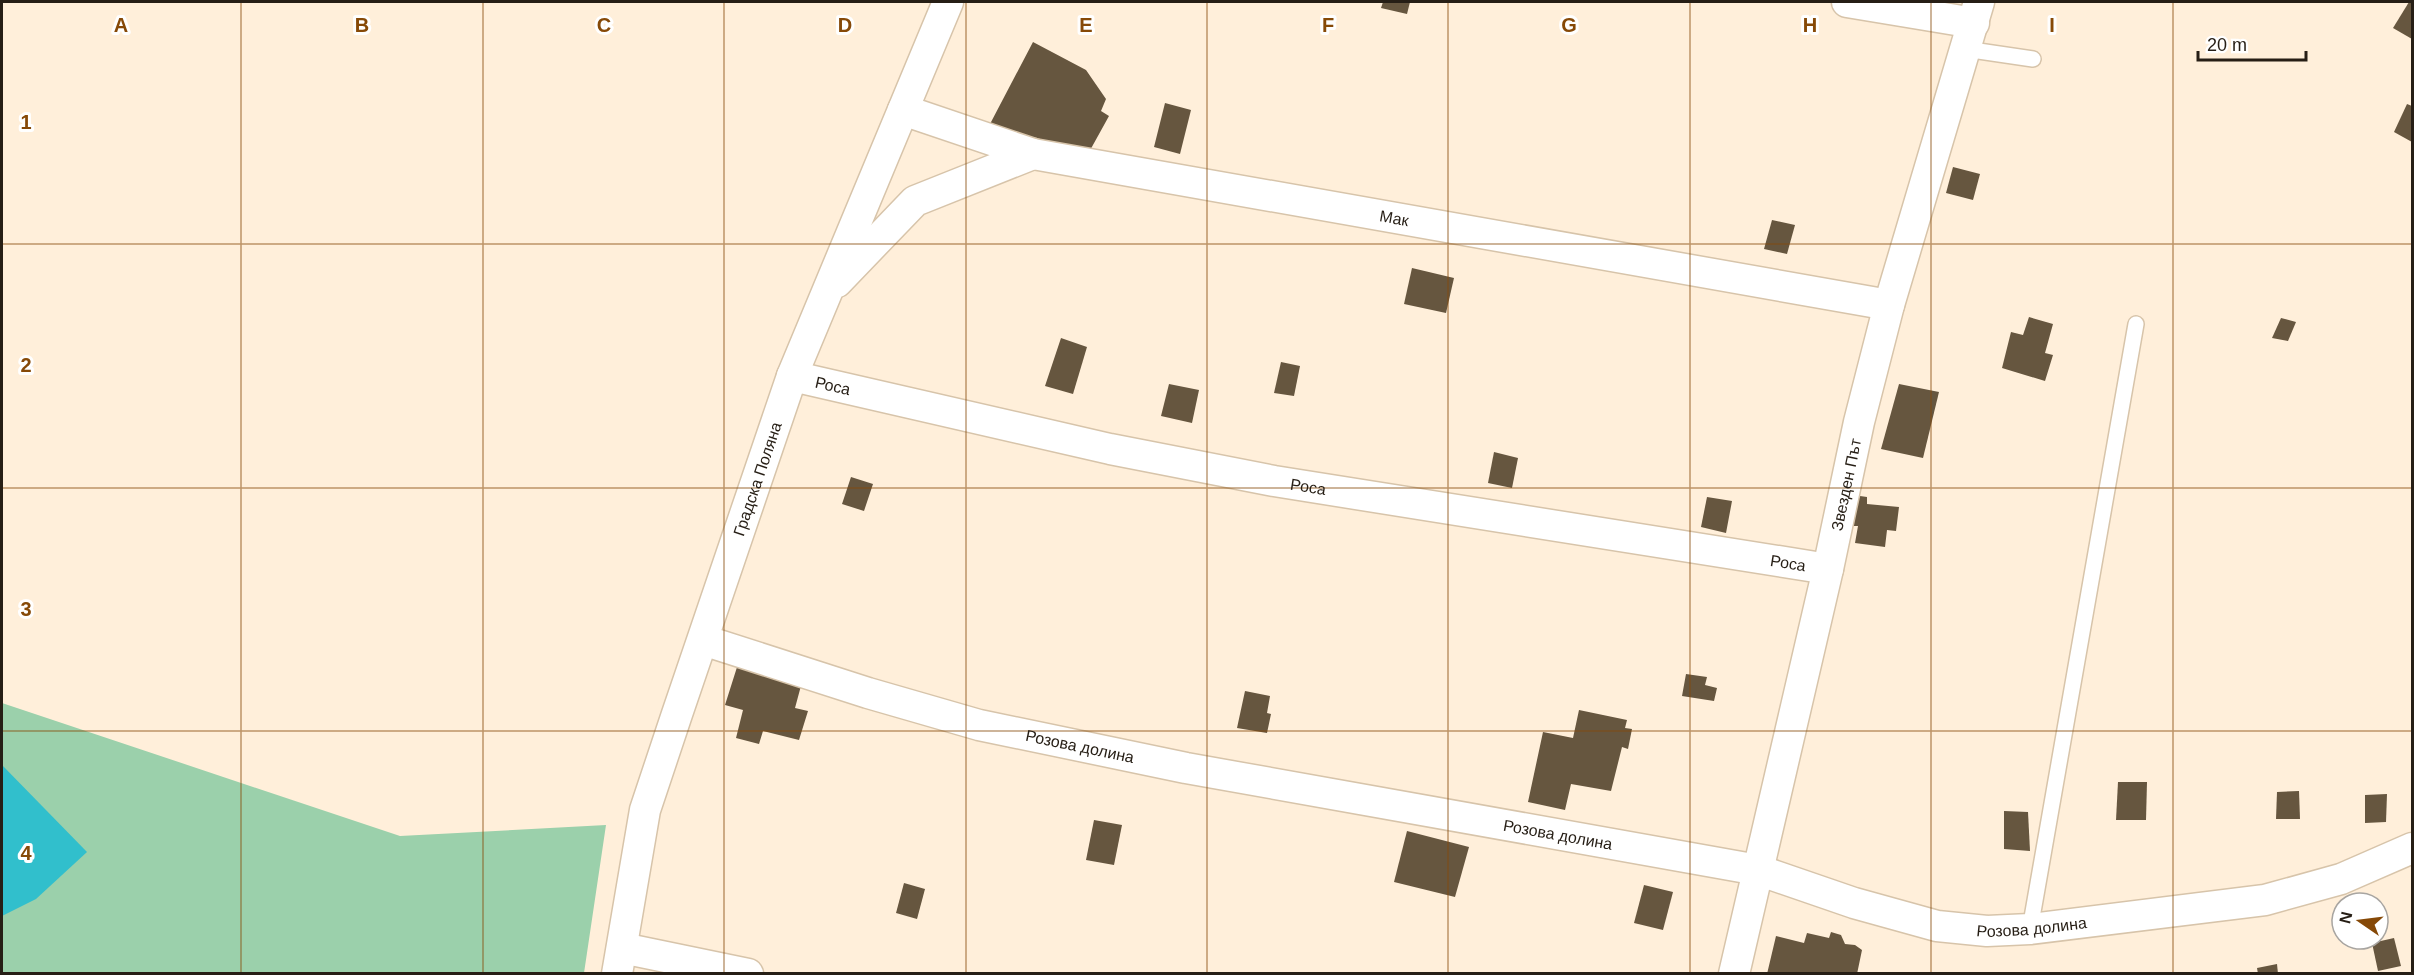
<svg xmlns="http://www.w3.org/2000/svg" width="2414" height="975" font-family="Helvetica,sans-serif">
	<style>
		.green { fill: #9bd0ab }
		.water { fill: #31bfcc }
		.building { fill: #66563f }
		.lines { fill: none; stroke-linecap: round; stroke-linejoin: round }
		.lane-casing { stroke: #d7c4aa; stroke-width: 18 }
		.street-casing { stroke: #d7c4aa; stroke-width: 33 }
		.lane { stroke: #fff; stroke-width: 15 }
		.street { stroke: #fff; stroke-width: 30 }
		.grid { fill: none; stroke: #864907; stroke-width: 1.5; stroke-opacity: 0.55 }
		.labels { text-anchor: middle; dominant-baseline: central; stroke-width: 6; stroke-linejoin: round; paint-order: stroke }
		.street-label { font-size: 16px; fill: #261e15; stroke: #fff }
		.grid-label { font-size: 20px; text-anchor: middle; font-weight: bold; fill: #864907; stroke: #fff; stroke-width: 6; stroke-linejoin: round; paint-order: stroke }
	</style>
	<rect width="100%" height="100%" fill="#ffefda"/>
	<polygon class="green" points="2,703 400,836 606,825 584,973 2,974"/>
	<polygon class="water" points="2,765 87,852 36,899 2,916"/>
	<g class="building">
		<polygon points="1383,2 1410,2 1407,14 1381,8"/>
		<polygon points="2409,2 2412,2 2412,39 2393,28"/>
		<polygon points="1033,42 1086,70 1106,99 1101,111 1109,116 1088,154 990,124"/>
		<polygon points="1165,103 1191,110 1180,154 1154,147"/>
		<polygon points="2407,104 2412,106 2412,142 2394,132"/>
		<polygon points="1953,167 1980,174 1973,200 1946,193"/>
		<polygon points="1772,220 1795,225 1787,254 1764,249"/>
		<polygon points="1412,268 1454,278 1446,313 1404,304"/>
		<polygon points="2029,317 2053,324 2045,353 2053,355 2045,381 2002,368 2011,332 2023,335"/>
		<polygon points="2281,318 2296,322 2288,341 2272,338"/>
		<polygon points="1061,338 1087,347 1073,394 1045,386"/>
		<polygon points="1281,362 1300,366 1294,396 1274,393"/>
		<polygon points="1169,384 1199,390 1192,423 1161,416"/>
		<polygon points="1899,384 1939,392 1923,458 1881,449"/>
		<polygon points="1494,452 1518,458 1512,488 1488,483"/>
		<polygon points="851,477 873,484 864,511 842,504"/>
		<polygon points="1853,495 1867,497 1867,504 1899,507 1896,531 1887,530 1885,547 1855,543 1858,526 1849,526"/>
		<polygon points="1707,497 1732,501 1726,533 1701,527"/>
		<polygon points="738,664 802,682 795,708 808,711 799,740 763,731 759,744 736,738 743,710 725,705"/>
		<polygon points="1686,674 1707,677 1705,685 1717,688 1714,701 1682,696"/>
		<polygon points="1245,691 1270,696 1267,713 1271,714 1267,733 1237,728"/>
		<polygon points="1579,710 1627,720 1625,728 1632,729 1628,749 1622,747 1611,791 1571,784 1565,810 1528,802 1543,732 1573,738"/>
		<polygon points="2118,782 2147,782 2146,820 2116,820"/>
		<polygon points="2299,791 2300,819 2276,819 2277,792"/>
		<polygon points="2387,794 2386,822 2365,823 2365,795"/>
		<polygon points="2004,811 2028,812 2030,851 2004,849"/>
		<polygon points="1094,820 1122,825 1114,865 1086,860"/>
		<polygon points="1407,831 1469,847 1455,897 1394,882"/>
		<polygon points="904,883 925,889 917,919 896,913"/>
		<polygon points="1644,885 1673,892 1663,930 1634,923"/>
		<polygon points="1831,932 1841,935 1845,944 1855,945 1862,950 1857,974 1767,974 1776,936 1804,943 1807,933 1829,938"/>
		<polygon points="2394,938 2401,966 2378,971 2372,943"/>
		<polygon points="2277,964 2278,974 2258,974 2257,968"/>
	</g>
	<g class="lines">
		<defs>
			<g id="lane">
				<polyline points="1965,49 2033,59"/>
				<polyline points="2030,929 2136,324"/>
			</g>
			<g id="street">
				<polyline points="1847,2 1974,23"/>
				<path id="s1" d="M903,110L1033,154L1889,305"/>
				<polyline points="837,282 915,201 1033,154"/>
				<path id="s2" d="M792,376L1110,449L1274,481L1828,569"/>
				<path id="s3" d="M703,640L868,693L979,725L1186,768L1758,870L1854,903L1937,926L1987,931L2030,929L2265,900L2341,879L2412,848"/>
				<polyline points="622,948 748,974"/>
				<path id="s4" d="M617,974L645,810L676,717L792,376L948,2"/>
				<path id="s5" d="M1734,974L1828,569L1859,422L1889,305L1979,2"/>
			</g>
		</defs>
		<use href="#lane" class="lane-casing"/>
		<use href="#street" class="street-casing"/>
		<use href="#lane" class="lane"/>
		<use href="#street" class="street"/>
	</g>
	<path class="grid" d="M241,2V974M483,2V974M724,2V974M966,2V974M1207,2V974M1448,2V974M1690,2V974M1931,2V974M2173,2V974M2,244H2412M2,488H2412M2,731H2412"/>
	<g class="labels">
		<g class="street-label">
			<text stroke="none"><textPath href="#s1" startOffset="504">Мак</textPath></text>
			<text stroke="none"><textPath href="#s2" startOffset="42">Роса</textPath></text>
			<text stroke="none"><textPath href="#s4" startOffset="516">Градска Поляна</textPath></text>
			<text stroke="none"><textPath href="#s5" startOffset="502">Звезден Път</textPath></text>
			<text stroke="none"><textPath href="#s2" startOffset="528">Роса</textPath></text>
			<text stroke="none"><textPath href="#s2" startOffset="1014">Роса</textPath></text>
			<text stroke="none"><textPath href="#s3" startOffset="392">Розова долина</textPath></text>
			<text stroke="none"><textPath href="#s3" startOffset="878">Розова долина</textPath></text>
			<text stroke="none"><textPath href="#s3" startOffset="1364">Розова долина</textPath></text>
		</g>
	</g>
	<g class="grid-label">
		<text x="121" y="32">A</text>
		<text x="362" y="32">B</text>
		<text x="604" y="32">C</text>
		<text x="845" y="32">D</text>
		<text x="1086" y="32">E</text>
		<text x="1328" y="32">F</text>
		<text x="1569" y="32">G</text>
		<text x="1810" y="32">H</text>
		<text x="2052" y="32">I</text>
		<text x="26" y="129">1</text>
		<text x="26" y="372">2</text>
		<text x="26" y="616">3</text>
		<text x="26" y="860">4</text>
	</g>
	<rect width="2414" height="975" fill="none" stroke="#261e15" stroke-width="6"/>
	<g transform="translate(2360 921) rotate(284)"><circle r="28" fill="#ffffff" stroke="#a8a5a1" stroke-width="1.5"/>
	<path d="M0-4.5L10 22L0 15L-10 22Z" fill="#864907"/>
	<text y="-9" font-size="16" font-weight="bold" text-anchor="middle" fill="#261e15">N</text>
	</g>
	<path d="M2198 51v9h108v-9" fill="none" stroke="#261e15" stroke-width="3"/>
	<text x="2207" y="51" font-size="18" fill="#261e15" stroke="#ffffff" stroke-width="4.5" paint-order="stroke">20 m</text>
</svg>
